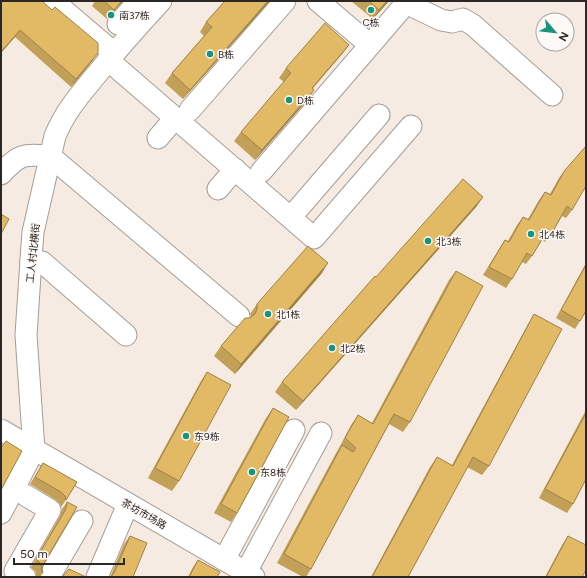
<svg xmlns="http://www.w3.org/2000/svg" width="587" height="578" font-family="Figtree,'Noto Sans SC',sans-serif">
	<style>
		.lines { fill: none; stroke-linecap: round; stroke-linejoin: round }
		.minor-casing { stroke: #a69d95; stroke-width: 23 }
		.minor { stroke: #fff; stroke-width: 21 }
		.wall { fill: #c2a057 }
		.shaded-wall { fill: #9e8247 }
		.building { fill: #e2ba65; stroke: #9e8247 }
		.poi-dot { fill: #18947c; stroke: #fef9f6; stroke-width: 1.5 }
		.labels { text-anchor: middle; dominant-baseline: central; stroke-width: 3; stroke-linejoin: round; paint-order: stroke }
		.poi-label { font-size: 10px; fill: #2b2724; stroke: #fef9f6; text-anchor: start }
		.street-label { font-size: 10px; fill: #2b2724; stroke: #fef9f6 }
	</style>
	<rect width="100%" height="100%" fill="#f5ebe2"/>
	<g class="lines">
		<defs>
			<g id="minor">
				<polyline points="53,1 114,53"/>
				<polyline points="318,1 370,45"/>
				<polyline points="406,3 441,20 452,22 463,19 473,25 552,95"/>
				<polyline points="118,24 139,1"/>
				<polyline points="108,60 314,238 411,126"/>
				<polyline points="190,110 285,1"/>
				<polyline points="158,138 175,118"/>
				<polyline points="261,172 408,1"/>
				<path d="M1,174C19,154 23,154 50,156L239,316"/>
				<polyline points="218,189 235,169"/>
				<polyline points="291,217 379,115"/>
				<polyline points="31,261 42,262 126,335"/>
				<polyline points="1,430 254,577"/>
				<path d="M1,513L34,450L26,335L32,245L33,232L55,136C64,114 77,98 92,80C114,53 137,27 161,1"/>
				<polyline points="224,560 294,430"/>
				<polyline points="246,572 321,433"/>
				<polyline points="25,577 15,571 50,510 25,495"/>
				<polyline points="49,577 82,521"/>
				<polyline points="97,577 128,504"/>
			</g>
		</defs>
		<use href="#minor" class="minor-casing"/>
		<use href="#minor" class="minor"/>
	</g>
	<g class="wall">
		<polygon points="1,1 93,60 71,87 15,37 1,53"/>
		<polygon points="95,1 123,1 107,19 92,6"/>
		<polygon points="225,1 270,1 183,99 165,83 172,73 204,36 200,32 206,22"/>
		<polygon points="351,1 389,1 373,19"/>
		<polygon points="349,45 342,54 313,88 314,90 308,99 255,160 234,141 241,132 284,82 279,78 286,68"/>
		<polygon points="565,170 572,210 566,218 562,216 552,233 545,242 542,240 532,256 526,264 522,262 512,279 506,288 483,275 499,249 505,240 508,241 517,225 523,217 528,219 539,200 545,192 550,194 559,178"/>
		<polygon points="483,197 476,207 296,410 275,392 282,382 376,277"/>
		<polygon points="586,263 586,311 580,321 575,329 556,318"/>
		<polygon points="456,271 410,422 403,432 389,424 311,569 306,577 303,577 277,563 335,455 339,448 351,425 358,415 372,423 449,280"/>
		<polygon points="322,273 235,374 214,356 221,346 251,317 250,314 257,304"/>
		<polygon points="534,314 489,466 482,475 467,467 408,577 371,577 430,467 437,457 452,465 528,324"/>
		<polygon points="207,372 179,481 172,491 148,478 201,381"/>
		<polygon points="273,408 237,513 231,522 214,513 266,418"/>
		<polygon points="586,410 586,479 573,504 567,513 539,498"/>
		<polygon points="43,463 77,482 66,500 61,507 60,504 56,500 30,484"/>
		<polygon points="67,502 77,507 44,563 42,569 43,573 40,577 36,577 36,572 31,567 60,516 62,509"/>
		<polygon points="130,536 133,577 110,577 124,544"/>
		<polygon points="568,536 582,577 545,577 562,545"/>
		<polygon points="198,560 217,577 188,577 193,567"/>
	</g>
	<g class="shaded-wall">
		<polygon points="122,1 123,1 107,19 114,10"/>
		<polygon points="268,1 270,1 183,99 190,90"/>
		<polygon points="387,1 389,1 373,19 379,10"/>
		<polygon points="20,30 15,37 1,53 1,52"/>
		<polygon points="349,45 342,54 305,97 312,88"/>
		<polygon points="98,53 93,60 71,87 76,79"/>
		<polygon points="314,90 308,99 255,160 262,150"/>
		<polygon points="483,197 476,207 296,410 303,401"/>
		<polygon points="328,263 322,273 235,374 241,364"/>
	</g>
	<g class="building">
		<polygon points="1,1 42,1 52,10 55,7 98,43 98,53 76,79 20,30 1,52"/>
		<polygon points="104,1 122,1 114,10"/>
		<polygon points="225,1 268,1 190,90 172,73 212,27 206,22"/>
		<polygon points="369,1 387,1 379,10"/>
		<polygon points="325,23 349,45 312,88 314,90 262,150 241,132 291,73 286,68"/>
		<polygon points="586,146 586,186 572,210 567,206 552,233 547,231 532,256 527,253 512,279 489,267 505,240 509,242 523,217 529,220 545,192 551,195 565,170"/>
		<polygon points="463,179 483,197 303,401 282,382 375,276 376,277"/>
		<polygon points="1,214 9,219 1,234"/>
		<polygon points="308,246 328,263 241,364 221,346 245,318 250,318 255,314 257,309 257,304"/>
		<polygon points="586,265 586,311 580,321 561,310"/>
		<polygon points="456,271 483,286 410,422 394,414 311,569 284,554 342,445 353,452 356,448 345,438 358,415 373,424"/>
		<polygon points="534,314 562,329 489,466 473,457 408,577 372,577 437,457 453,466"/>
		<polygon points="207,372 231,385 179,481 155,468"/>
		<polygon points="273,408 289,417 237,513 221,504"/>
		<polygon points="586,413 586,479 573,504 545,489"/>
		<polygon points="6,441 22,451 1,490 1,448"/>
		<polygon points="43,463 77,482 66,500 65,496 61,492 35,477"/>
		<polygon points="67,502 77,507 44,563 42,569 43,573 42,572 41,564 36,559 66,509"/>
		<polygon points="130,536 147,543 133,577 111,577 114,573"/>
		<polygon points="568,536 586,545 586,570 582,577 546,577"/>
		<polygon points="198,560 220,572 217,577 189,577"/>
		<polygon points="69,569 86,577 62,577"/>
	</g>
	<g class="poi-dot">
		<circle cx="371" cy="10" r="4"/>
		<circle cx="111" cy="15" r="4"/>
		<circle cx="210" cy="54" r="4"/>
		<circle cx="289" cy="100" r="4"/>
		<circle cx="531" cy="234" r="4"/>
		<circle cx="428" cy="241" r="4"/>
		<circle cx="268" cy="314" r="4"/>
		<circle cx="332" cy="348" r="4"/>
		<circle cx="186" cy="436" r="4"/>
		<circle cx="252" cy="472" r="4"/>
	</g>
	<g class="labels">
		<g class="poi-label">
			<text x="119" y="15">南37栋</text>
			<text x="371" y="22" text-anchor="middle">C栋</text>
			<text x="218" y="54">B栋</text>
			<text x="297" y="100">D栋</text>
			<text x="539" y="234">北4栋</text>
			<text x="436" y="241">北3栋</text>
			<text x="276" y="314">北1栋</text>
			<text x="340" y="348">北2栋</text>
			<text x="194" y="436">东9栋</text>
			<text x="260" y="472">东8栋</text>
		</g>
		<g class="street-label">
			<text transform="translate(33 253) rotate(-84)">工人村北横街</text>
			<text transform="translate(144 514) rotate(30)">茶坊市场路</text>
		</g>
	</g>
	<rect width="587" height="578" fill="none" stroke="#2b2724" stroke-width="4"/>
	<g transform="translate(555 32) rotate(118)"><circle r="19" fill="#fef9f6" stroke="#aaa5a2"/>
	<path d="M0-3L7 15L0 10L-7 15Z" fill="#18947c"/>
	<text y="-6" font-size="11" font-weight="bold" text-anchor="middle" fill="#2b2724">N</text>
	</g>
	<path d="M14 558v6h110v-6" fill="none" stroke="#2b2724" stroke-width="2"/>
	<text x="20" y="558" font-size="12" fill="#2b2724" stroke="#fef9f6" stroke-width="3" paint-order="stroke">50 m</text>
</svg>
